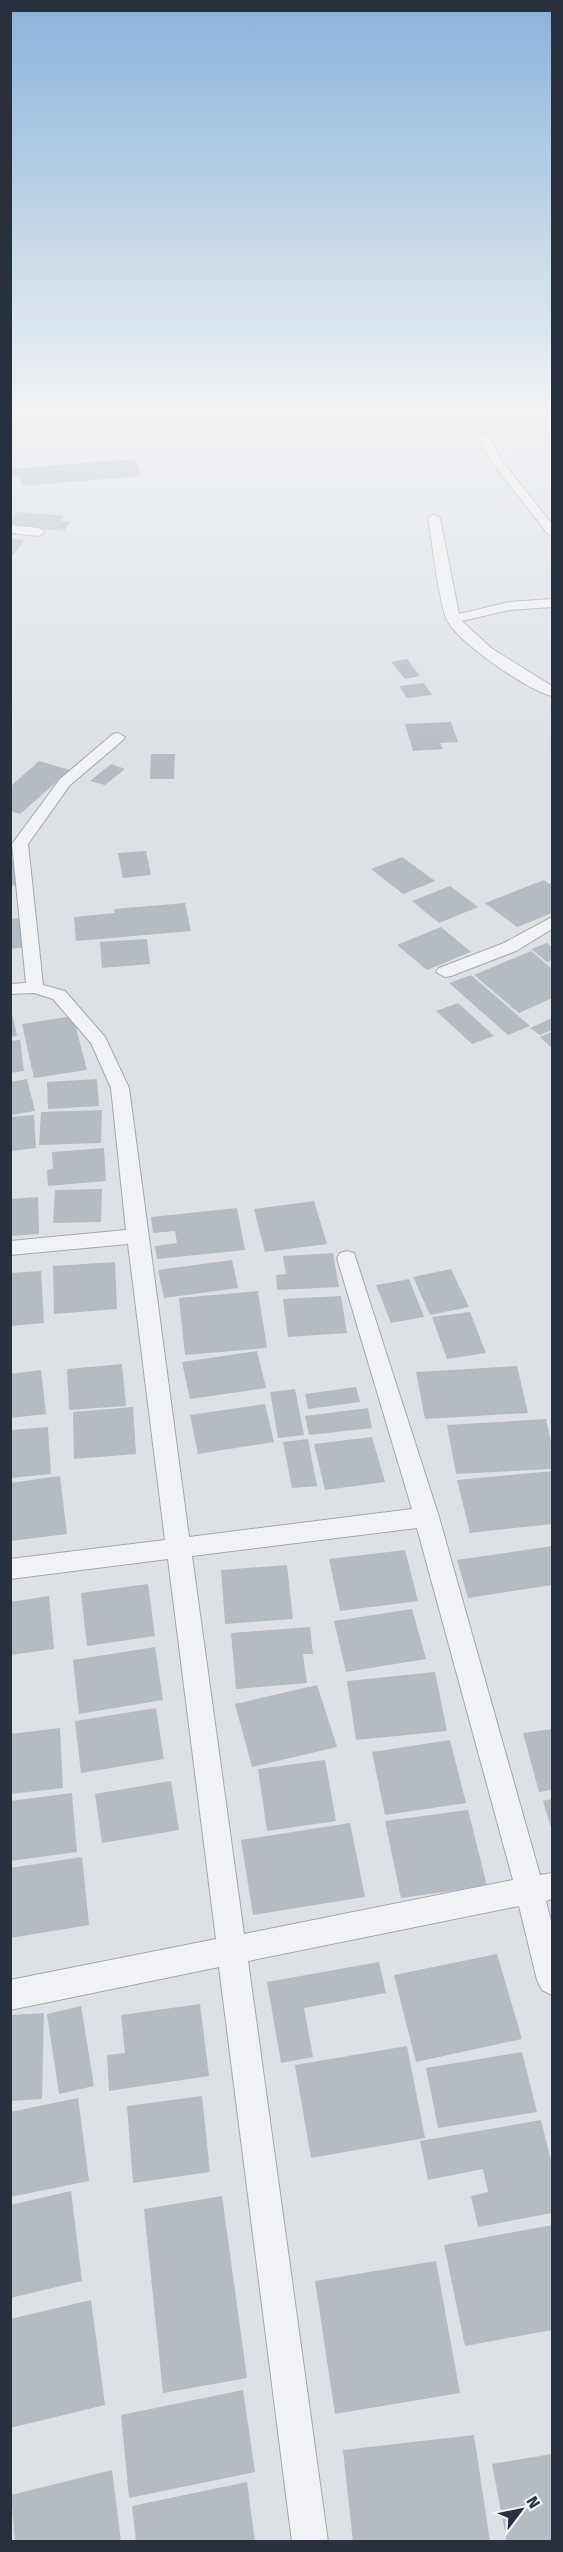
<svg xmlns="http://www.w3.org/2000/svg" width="563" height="2552" font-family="'Fira Sans',sans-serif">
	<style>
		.building { fill: #b5bbc3 }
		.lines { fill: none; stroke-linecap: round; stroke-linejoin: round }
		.minor-casing { stroke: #a3a8b0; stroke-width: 2 }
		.minor { fill: #f0f2f5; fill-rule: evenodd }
	</style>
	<rect width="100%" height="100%" fill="#dde1e6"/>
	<g class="building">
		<polygon points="135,459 141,476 22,486 19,476 12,477 10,472 10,469"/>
		<polygon points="17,512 65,516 61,521 70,522 64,531 10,526 10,521"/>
		<polygon points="10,538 25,540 13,555 10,555"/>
		<polygon points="407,659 420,676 405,679 391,662"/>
		<polygon points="424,683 432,695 407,698 399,686"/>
		<polygon points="451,722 458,742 440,743 443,749 413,751 405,724"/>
		<polygon points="151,754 175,754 174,779 150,779"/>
		<polygon points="39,761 70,770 20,814 10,811 10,787"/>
		<polygon points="111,764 125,769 105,785 90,781"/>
		<polygon points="146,851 151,875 123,878 118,853"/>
		<polygon points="402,857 435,881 403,894 371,869"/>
		<polygon points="10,860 14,860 17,885 10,886"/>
		<polygon points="544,880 549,884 552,882 552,913 517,927 485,903"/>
		<polygon points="450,886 478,907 439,923 412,901"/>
		<polygon points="185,903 191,931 76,941 74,917 115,913 114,909"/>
		<polygon points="20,918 25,947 10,949 10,919"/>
		<polygon points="441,927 471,952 427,970 397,945"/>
		<polygon points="147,939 150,964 102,968 100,942"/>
		<polygon points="547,943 552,947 552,960 547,962 531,949"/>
		<polygon points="531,951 552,969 552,998 519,1013 474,975"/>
		<polygon points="471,975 530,1026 508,1035 449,983"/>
		<polygon points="458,1003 494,1036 472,1044 436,1011"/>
		<polygon points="10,1005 17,1036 10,1037"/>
		<polygon points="73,1016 87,1070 34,1078 22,1024"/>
		<polygon points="552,1018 552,1030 540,1035 530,1028"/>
		<polygon points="552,1032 552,1048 540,1037"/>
		<polygon points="20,1040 24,1071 10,1073 10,1041"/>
		<polygon points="27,1079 35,1111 10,1115 10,1082"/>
		<polygon points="97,1079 99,1106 48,1109 47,1082"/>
		<polygon points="102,1110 101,1143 39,1145 41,1112"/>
		<polygon points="34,1115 36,1148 10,1151 10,1117"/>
		<polygon points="104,1148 106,1181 48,1186 47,1170 53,1169 52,1152"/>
		<polygon points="102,1189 101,1222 53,1223 55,1190"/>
		<polygon points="38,1197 39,1234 10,1236 10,1199"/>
		<polygon points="314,1201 327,1244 265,1252 254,1209"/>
		<polygon points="237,1208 245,1250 157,1259 155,1246 177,1243 175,1231 153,1233 151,1217"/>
		<polygon points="333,1253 339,1287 277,1290 276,1275 286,1274 283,1256"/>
		<polygon points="232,1260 238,1288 164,1298 158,1270"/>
		<polygon points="115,1262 117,1309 54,1314 53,1266"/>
		<polygon points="451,1269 469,1307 430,1315 413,1277"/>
		<polygon points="41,1271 44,1323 10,1326 10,1273"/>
		<polygon points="409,1279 424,1317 391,1323 376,1285"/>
		<polygon points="258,1291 267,1348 185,1355 179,1298"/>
		<polygon points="341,1296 347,1333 288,1337 283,1299"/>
		<polygon points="470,1312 486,1353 447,1359 432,1317"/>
		<polygon points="257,1351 266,1388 190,1399 182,1362"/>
		<polygon points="122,1364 126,1406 69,1410 67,1369"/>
		<polygon points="517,1366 528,1413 425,1419 416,1372"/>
		<polygon points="41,1370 46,1414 10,1418 10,1374"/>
		<polygon points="356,1387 360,1402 308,1409 305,1394"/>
		<polygon points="295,1389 304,1435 278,1438 270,1392"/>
		<polygon points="265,1404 274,1442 198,1454 190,1415"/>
		<polygon points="133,1407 136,1454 74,1459 73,1412"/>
		<polygon points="368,1408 372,1428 309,1435 305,1416"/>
		<polygon points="546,1419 552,1447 552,1469 456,1474 447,1425"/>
		<polygon points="48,1427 51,1474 10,1478 10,1430"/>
		<polygon points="372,1437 385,1482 325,1490 314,1444"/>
		<polygon points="308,1439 317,1486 292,1488 283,1442"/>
		<polygon points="552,1471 552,1524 470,1533 457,1480"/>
		<polygon points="60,1476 67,1534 10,1541 10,1483"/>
		<polygon points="552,1546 552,1585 468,1598 457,1560"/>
		<polygon points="405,1550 418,1601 340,1611 329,1559"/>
		<polygon points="287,1565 293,1619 225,1624 221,1570"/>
		<polygon points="148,1584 155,1636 87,1646 81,1593"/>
		<polygon points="49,1596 54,1649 10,1655 10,1602"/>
		<polygon points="412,1609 426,1659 346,1672 334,1621"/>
		<polygon points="310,1627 313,1654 303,1654 307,1683 236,1689 231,1633"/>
		<polygon points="155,1647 163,1700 79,1714 73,1660"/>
		<polygon points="435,1672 447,1731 356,1740 347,1681"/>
		<polygon points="317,1685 337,1747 252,1767 235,1704"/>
		<polygon points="156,1708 164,1759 81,1773 75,1721"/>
		<polygon points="60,1728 63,1788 10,1794 10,1734"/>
		<polygon points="552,1729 552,1790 539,1792 523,1733"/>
		<polygon points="450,1740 466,1803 385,1815 372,1752"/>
		<polygon points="325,1760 336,1821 267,1831 258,1769"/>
		<polygon points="171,1781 179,1830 102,1843 95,1794"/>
		<polygon points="72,1793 77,1852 10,1861 10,1801"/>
		<polygon points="552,1799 552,1831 543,1801"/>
		<polygon points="468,1810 487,1886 401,1898 385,1821"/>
		<polygon points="350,1823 365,1897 253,1915 241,1840"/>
		<polygon points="82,1857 89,1925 10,1938 10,1868"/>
		<polygon points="497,1954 522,2039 416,2062 394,1975"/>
		<polygon points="379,1962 386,1993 304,2008 313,2057 281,2063 267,1982"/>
		<polygon points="200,2004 209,2076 109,2091 107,2055 125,2053 121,2015"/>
		<polygon points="81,2006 94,2086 59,2094 47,2014"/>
		<polygon points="44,2013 42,2099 10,2101 10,2015"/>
		<polygon points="407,2046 425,2138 311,2158 295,2065"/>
		<polygon points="522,2052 537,2112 438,2128 426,2068"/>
		<polygon points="202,2096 210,2172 133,2183 127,2106"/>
		<polygon points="78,2098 89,2181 10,2197 10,2112"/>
		<polygon points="541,2120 552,2165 552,2213 478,2227 471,2196 488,2192 483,2169 428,2180 420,2141"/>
		<polygon points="71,2191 82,2281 10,2298 10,2205"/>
		<polygon points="222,2196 247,2378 163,2393 144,2209"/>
		<polygon points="552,2225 552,2330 465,2346 444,2245"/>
		<polygon points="436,2261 460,2393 335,2414 315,2281"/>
		<polygon points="91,2300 105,2405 10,2428 10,2319"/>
		<polygon points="243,2390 255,2472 129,2498 121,2415"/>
		<polygon points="474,2435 490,2542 353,2542 343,2450"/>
		<polygon points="552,2454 552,2542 507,2542 492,2464"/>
		<polygon points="112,2470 121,2542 15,2542 11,2495"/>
		<polygon points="247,2482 255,2542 136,2542 132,2506"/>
	</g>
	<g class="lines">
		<defs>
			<g id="minor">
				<polygon points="479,434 487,434 502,461 552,524 552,535 548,534 493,464 477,436"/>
				<path d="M434,514L440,518L459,614L509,602L552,599V607L509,610L462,621L491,648L552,686V696C530,692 454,640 446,618C437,592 433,546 428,518Z"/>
				<polygon points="10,525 39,528 45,532 39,536 10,533"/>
				<path d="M118,733L125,737L123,740L70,785L28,844L43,985L65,991L105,1037L129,1088L189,1537L412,1509L337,1258L340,1253L347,1251L354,1253L439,1517L540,1875L552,1873V1899L546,1901L552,1925V1995L542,1990L537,1980L519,1906L248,1961L328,2542H292L219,1967L10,2010V1980L216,1939L168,1559L10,1579V1559L165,1540L128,1244L10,1255V1241L126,1230L111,1088L91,1043L53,999L34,993L10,994V984L26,983L12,844L60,779L113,734ZM417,1528L513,1880L244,1934L192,1556Z"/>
				<polygon points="552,917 552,929 516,951 451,976 445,977 436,972 439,968 504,943"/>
			</g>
		</defs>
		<use href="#minor" class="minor-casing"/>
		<use href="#minor" class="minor"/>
	</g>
	<linearGradient id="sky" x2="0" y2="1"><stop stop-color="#89b3da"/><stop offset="0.53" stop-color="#f0f2f4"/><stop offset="1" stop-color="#f0f2f4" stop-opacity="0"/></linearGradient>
	<rect width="563" height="766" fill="url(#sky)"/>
	<rect width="563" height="2552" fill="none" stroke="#27303c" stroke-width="24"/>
	<g transform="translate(521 2510) rotate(58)" stroke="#ecf0f4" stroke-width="4.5" paint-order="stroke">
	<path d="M0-4.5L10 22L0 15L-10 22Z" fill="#27303c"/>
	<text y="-9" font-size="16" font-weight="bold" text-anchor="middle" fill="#27303c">N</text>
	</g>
</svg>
